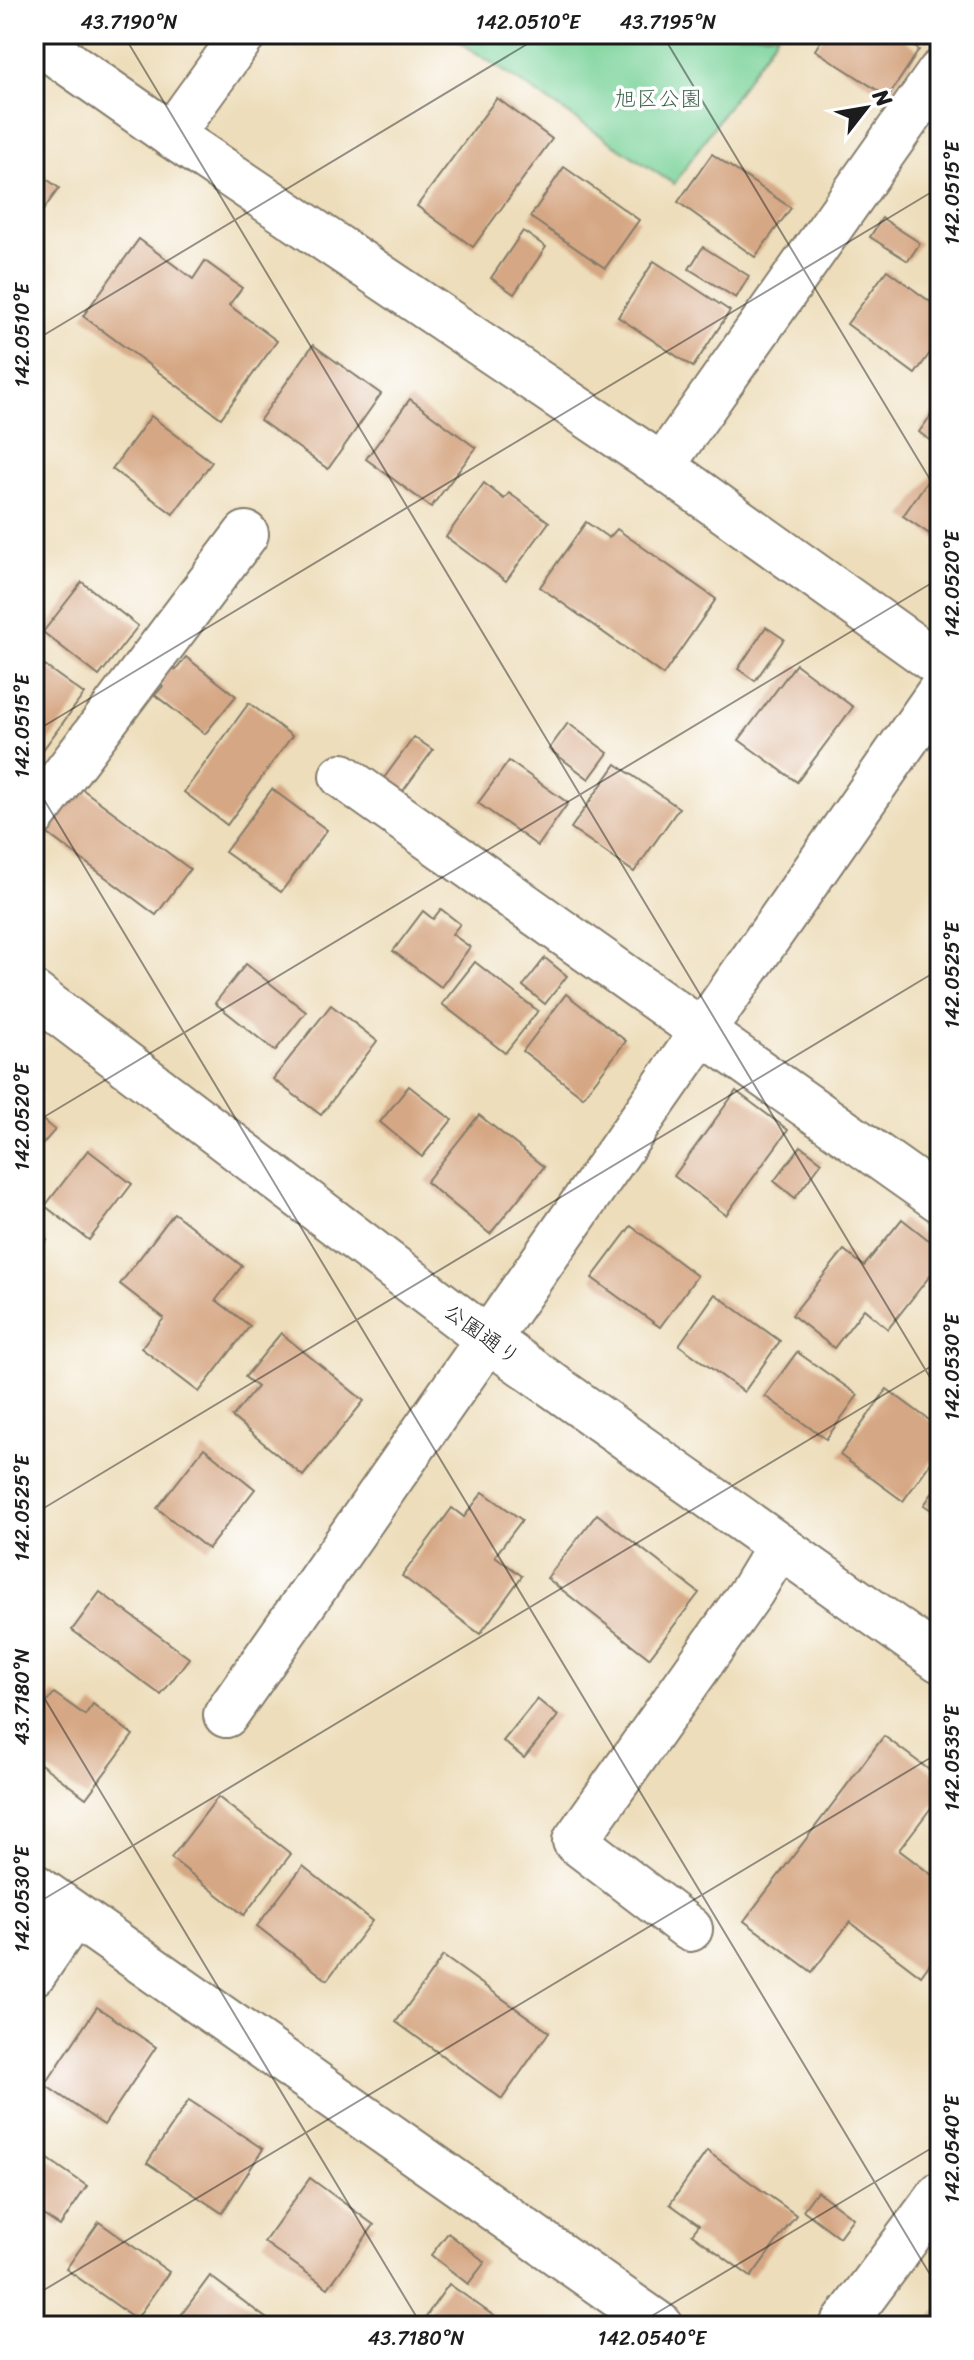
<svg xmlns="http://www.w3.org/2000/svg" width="974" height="2360" font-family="Sriracha,'Klee One',sans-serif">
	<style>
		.green { fill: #78d298; stroke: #4a775a; stroke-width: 2 }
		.building { fill: #d6a784 }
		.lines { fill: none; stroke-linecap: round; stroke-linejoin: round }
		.minor-casing { stroke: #847c6b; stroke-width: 48 }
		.minor { stroke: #fff; stroke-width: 44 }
		.ticks { fill: none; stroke: #1c1c1c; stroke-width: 2; stroke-opacity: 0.45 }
		.labels { text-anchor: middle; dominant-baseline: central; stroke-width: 7; stroke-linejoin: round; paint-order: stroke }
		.park-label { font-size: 22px; fill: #41654e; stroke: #fff }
		.street-label { font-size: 22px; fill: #1c1c1c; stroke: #fff }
		.neatline { fill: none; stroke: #1c1c1c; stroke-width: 3 }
		.ticks-label { font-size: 20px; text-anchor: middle; fill: #1c1c1c }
	</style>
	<rect width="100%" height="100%" fill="#fff"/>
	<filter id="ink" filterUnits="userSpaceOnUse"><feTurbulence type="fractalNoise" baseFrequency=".0125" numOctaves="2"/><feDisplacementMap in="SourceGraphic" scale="16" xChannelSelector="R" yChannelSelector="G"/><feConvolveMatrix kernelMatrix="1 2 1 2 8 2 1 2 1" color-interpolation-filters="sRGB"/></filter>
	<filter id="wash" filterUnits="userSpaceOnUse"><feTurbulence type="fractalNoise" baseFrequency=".006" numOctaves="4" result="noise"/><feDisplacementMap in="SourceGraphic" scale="32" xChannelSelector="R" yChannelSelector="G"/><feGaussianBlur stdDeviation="1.8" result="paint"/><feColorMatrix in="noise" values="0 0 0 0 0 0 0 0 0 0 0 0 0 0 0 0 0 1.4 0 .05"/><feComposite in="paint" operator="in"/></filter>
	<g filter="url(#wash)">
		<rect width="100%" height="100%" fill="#edddba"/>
		<polygon class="green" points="448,34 778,34 674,184"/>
		<g id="blocks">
			<g class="building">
				<polygon points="825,34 895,34 919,50 888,97 815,50"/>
				<polygon points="497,98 552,139 473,247 417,206"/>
				<polygon points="712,154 791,208 755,257 678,202"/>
				<polygon points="564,167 639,220 605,268 530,217"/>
				<polygon points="34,170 59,188 34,223"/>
				<polygon points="882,218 920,243 908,261 870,237"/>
				<polygon points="523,231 546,247 514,294 491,278"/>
				<polygon points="139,239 193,279 205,261 242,288 229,305 277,341 221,418 83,316"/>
				<polygon points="703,247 749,276 736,298 689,269"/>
				<polygon points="654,261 730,311 693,367 618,317"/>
				<polygon points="887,270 940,309 940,339 915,374 847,324"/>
				<polygon points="313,345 381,394 328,469 260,420"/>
				<polygon points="410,399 476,448 431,507 366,459"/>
				<polygon points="940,403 940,448 919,432"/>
				<polygon points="151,416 212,462 173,514 112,469"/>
				<polygon points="938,466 940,468 940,541 903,516"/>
				<polygon points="484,483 504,499 509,493 549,522 506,581 446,537"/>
				<polygon points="586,522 609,538 617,529 716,599 663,675 540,587"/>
				<polygon points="82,582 138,626 99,676 43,632"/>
				<polygon points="766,627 784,639 755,681 738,669"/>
				<polygon points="186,657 236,696 205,734 155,695 163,686 152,676 164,660 176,670"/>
				<polygon points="34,658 84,694 42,751 34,745"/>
				<polygon points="796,664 853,707 797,782 739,740"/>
				<polygon points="249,703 292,736 227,825 184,792"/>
				<polygon points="568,723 608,753 589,779 549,749"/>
				<polygon points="414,737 433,750 403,791 384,778"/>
				<polygon points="509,761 568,803 538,846 478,803"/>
				<polygon points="616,764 679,808 634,872 571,828"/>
				<polygon points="78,786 190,869 156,915 44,831"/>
				<polygon points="272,789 327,830 281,892 225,852"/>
				<polygon points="441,909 460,924 452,934 470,947 441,987 393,951 423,911 433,919"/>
				<polygon points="545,958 567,976 545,1004 523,986"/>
				<polygon points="475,962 538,1011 505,1053 442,1004"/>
				<polygon points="246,964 306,1012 275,1051 215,1003"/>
				<polygon points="566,994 626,1041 583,1097 523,1051"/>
				<polygon points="331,1005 377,1041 321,1115 273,1079"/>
				<polygon points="409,1086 452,1120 422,1157 380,1122"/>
				<polygon points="736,1091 788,1130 726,1215 674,1176"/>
				<polygon points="35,1114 55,1130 34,1154 34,1116"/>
				<polygon points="479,1115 544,1167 490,1234 426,1182"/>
				<polygon points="801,1146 822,1162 795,1198 774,1181"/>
				<polygon points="88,1150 132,1184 89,1240 45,1206"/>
				<polygon points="174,1213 242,1266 216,1300 250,1326 199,1392 141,1348 164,1318 120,1284"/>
				<polygon points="902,1219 940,1249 940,1263 888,1329 864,1309 834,1348 792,1315 844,1250 864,1266"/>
				<polygon points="631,1226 697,1276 660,1327 592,1278"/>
				<polygon points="34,1230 47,1240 34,1256"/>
				<polygon points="715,1294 780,1341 744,1392 679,1345"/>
				<polygon points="281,1333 364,1401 303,1476 232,1417 257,1387 245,1377"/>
				<polygon points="797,1352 858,1395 826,1439 765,1396"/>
				<polygon points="887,1389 940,1428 940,1450 903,1501 840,1455"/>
				<polygon points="204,1448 255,1489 208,1549 157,1508"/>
				<polygon points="940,1482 940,1516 924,1505"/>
				<polygon points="483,1492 522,1520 495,1556 522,1576 480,1634 402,1576 452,1508 464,1517"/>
				<polygon points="597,1514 699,1593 649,1658 547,1578"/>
				<polygon points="100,1592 189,1658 161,1695 72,1630"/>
				<polygon points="54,1693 85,1715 93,1704 133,1735 86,1798 34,1759 34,1719"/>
				<polygon points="537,1699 558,1716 524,1758 503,1741"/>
				<polygon points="884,1736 940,1778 940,1796 899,1850 940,1881 940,1950 921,1976 850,1922 812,1972 744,1921"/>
				<polygon points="218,1797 291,1854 244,1915 171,1858"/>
				<polygon points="303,1866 372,1921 327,1980 257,1926"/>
				<polygon points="443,1956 549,2032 502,2099 396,2022"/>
				<polygon points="97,2007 156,2047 104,2125 45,2085"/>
				<polygon points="189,2100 263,2149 222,2213 147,2163"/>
				<polygon points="34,2149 87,2186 60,2226 34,2209"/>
				<polygon points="707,2151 796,2215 751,2277 692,2234 699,2225 670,2204"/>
				<polygon points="310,2178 374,2225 328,2288 264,2242"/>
				<polygon points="817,2191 853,2218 839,2237 803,2210"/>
				<polygon points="99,2222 169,2272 136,2319 66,2269"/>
				<polygon points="448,2233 485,2262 468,2284 431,2255"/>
				<polygon points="210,2276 271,2322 268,2326 173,2326"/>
				<polygon points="449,2284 508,2326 419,2326"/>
				<polygon points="940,2305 940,2326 925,2326"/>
			</g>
		</g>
	</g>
	<g filter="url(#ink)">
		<use href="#blocks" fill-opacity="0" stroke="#847c6b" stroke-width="2"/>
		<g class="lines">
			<defs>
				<g id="minor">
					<polyline points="34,39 171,135 662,466 940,665"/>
					<polyline points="171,135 244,34"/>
					<polyline points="662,466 940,72"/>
					<polyline points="342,776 940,1200"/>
					<polyline points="34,815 246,534"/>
					<polyline points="34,994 486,1338 940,1660"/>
					<polyline points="226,1715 940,691"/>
					<polyline points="34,1886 661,2326"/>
					<polyline points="690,1929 575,1841 752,1591 779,1546"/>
					<polyline points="34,1973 74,1915"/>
					<polyline points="842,2326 940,2194"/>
				</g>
			</defs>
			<use href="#minor" class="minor-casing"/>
			<use href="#minor" class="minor"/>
		</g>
	</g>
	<path class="ticks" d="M123,34L940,1394M662,34L940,496M34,341L544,34M34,732L940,187M34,783L940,2291M34,1123L940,578M34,1514L940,969M34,1681L422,2326M34,1905L940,1361M34,2296L940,1752M635,2326L940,2143"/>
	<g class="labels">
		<g class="park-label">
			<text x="658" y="98">旭区公園</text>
		</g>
		<g class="street-label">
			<text transform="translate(482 1334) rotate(36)">公園通り</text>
		</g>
	</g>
	<rect width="974" height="2360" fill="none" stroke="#fff" stroke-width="88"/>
	<g transform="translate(866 108) rotate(59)" stroke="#ffffff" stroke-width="6" paint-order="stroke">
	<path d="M0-6L14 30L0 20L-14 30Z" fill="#1c1c1c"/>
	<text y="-12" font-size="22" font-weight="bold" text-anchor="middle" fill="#1c1c1c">N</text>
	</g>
	<rect x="44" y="44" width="886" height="2272" class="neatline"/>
	<g class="ticks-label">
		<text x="129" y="29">43.7190°N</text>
		<text x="528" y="29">142.0510°E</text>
		<text x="668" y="29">43.7195°N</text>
		<text transform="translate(952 193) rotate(-90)" y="7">142.0515°E</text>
		<text transform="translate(22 335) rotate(-90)" y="7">142.0510°E</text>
		<text transform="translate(952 584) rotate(-90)" y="7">142.0520°E</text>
		<text transform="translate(22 726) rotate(-90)" y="7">142.0515°E</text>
		<text transform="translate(952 975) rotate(-90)" y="7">142.0525°E</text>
		<text transform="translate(22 1117) rotate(-90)" y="7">142.0520°E</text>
		<text transform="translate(952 1367) rotate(-90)" y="7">142.0530°E</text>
		<text transform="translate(22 1508) rotate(-90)" y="7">142.0525°E</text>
		<text transform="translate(22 1697) rotate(-90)" y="7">43.7180°N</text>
		<text transform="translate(952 1758) rotate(-90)" y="7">142.0535°E</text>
		<text transform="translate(22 1899) rotate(-90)" y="7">142.0530°E</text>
		<text transform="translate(952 2149) rotate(-90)" y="7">142.0540°E</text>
		<text x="416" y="2345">43.7180°N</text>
		<text x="652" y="2345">142.0540°E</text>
	</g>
</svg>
